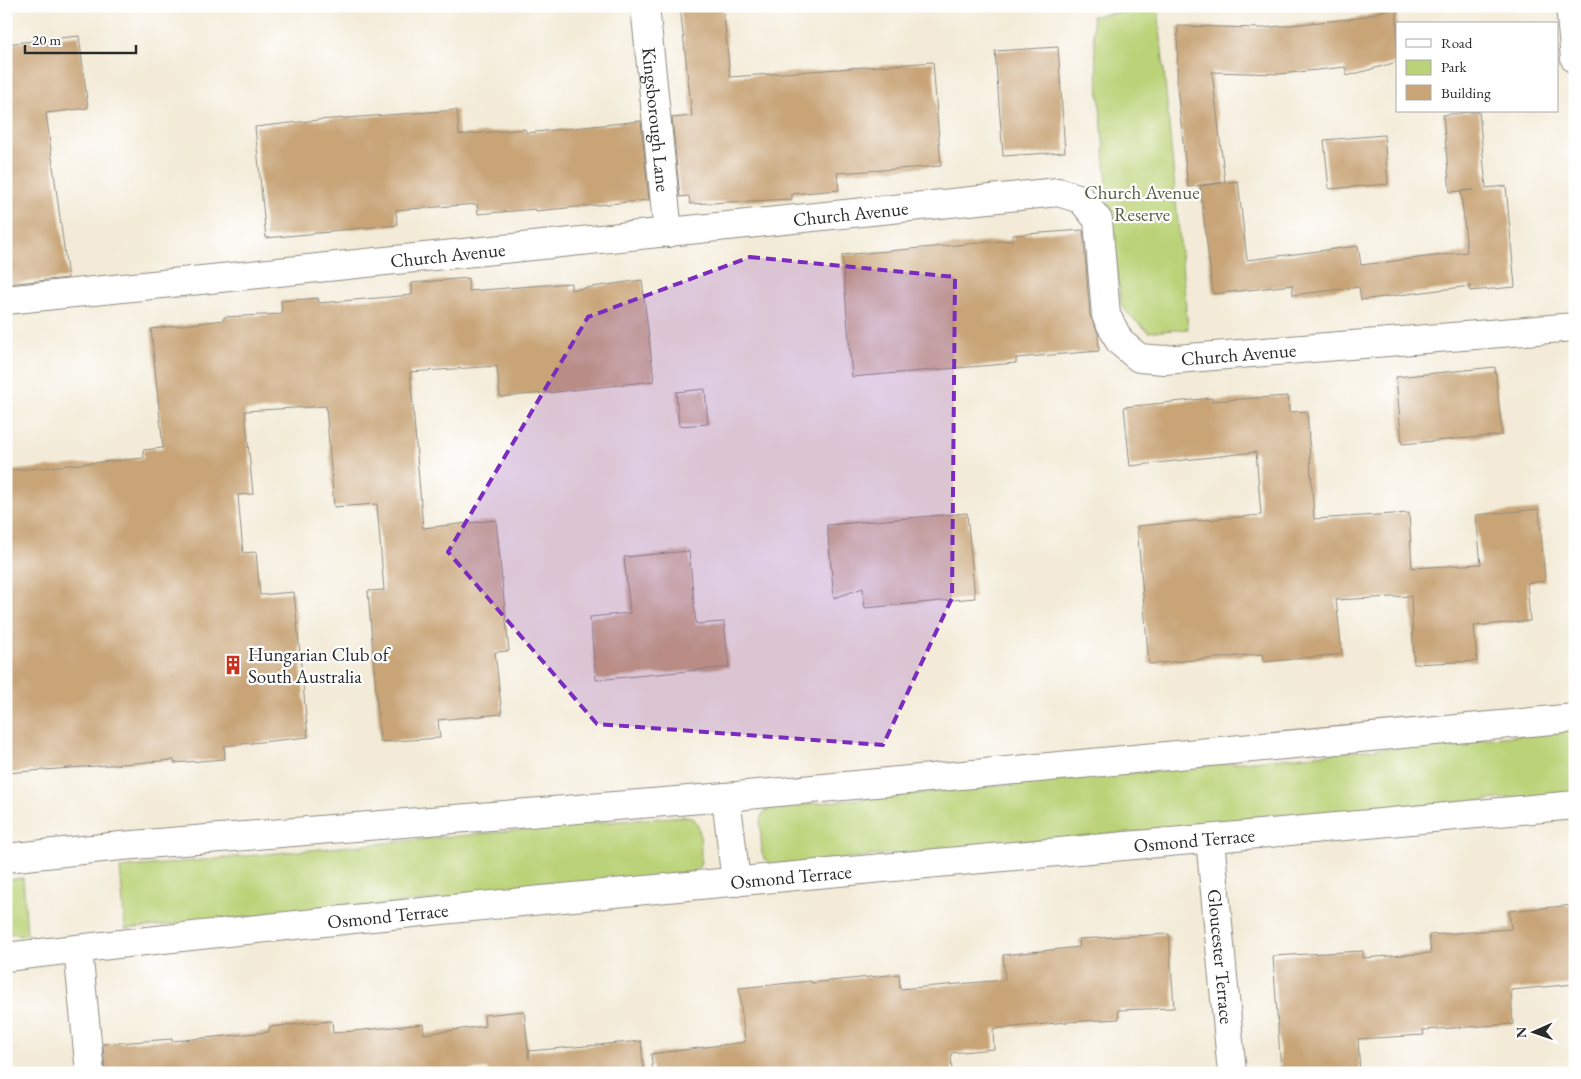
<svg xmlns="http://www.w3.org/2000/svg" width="1581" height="1079" font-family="'EB Garamond',serif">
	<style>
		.green { fill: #bbd378; stroke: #737f52 }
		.building { fill: #c8a477 }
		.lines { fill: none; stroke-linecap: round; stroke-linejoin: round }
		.minor-casing { stroke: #8f8b81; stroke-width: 30 }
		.minor { stroke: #fff; stroke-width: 28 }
		.marked { fill: #7b2cbf; fill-opacity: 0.2; stroke: #7b2cbf; stroke-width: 4; stroke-dasharray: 10 6; stroke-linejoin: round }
		.labels { text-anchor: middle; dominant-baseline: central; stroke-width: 4.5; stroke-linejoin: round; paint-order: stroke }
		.street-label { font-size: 19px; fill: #2b2b2b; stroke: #fff }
		.park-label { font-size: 19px; fill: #565d42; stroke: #fff }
		.poi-label { font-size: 19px; fill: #2b2b2b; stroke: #fff; text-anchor: start }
	</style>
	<rect width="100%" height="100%" fill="#fff"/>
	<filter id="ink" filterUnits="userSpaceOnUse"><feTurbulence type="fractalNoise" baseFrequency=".02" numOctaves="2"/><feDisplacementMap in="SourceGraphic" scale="10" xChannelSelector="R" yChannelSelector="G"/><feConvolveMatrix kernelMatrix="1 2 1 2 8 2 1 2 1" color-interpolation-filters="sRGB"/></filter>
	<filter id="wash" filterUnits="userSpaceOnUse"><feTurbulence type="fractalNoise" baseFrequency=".0096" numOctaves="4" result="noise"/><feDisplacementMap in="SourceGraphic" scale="20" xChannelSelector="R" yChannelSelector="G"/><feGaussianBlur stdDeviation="1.12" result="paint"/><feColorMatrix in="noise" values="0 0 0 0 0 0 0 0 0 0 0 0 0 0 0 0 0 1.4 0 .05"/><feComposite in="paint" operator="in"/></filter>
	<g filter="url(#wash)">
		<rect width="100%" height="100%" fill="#f3ebd7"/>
		<g class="green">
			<polygon points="1158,7 1188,329 1149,332 1131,317 1121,305 1109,207 1092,16"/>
			<polygon points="1575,730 1575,792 772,865 766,860 762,854 760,821 762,815 767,808 776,807"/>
			<path d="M686,816C704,819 700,846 701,860L700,866L692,872L611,883L125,929L120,868L605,822Z"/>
			<polygon points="23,878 27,935 6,933 6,880"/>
		</g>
		<g id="blocks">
			<g class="building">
				<polygon points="680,6 723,6 730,77 933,62 941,166 837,173 839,190 792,194 792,199 690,204 689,196 680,197 672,118 692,116"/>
				<polygon points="1397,7 1397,62 1347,76 1345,67 1280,74 1212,72 1225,182 1188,187 1177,87 1178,26 1262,28 1359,18"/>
				<polygon points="79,36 88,108 46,113 68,278 6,284 6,44"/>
				<polygon points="1058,47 1065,152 1003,156 995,51"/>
				<polygon points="457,110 459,135 525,129 526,133 641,121 649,200 536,211 536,209 478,214 477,204 396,210 397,225 329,231 329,232 266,238 255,127 318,120"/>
				<polygon points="1479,111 1486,188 1506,186 1515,287 1470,291 1470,286 1361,300 1359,287 1293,295 1292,285 1213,294 1200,186 1238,181 1247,260 1358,246 1361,265 1467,252 1461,191 1474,190 1450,192 1443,115"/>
				<polygon points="1384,135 1388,184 1329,189 1324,140"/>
				<polygon points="1083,230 1090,316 1098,333 1099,351 1016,358 1016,363 852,377 842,255 1013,240 1013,235"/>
				<polygon points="468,278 469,291 571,283 571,290 642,280 654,381 556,392 500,397 497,366 410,372 423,528 496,520 509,651 495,652 502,714 438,720 440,738 380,742 368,591 384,590 377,504 334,507 326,406 245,411 253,494 238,495 243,553 256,552 260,595 294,592 308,737 224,746 225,759 174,763 174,760 6,773 6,471 144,458 143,450 163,448 151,329 224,320 224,317 282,314 281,301 318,298 319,303 412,295 412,283"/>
				<polygon points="1495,367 1502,435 1402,444 1396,377"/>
				<polygon points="705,389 708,424 679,426 676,392"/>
				<polygon points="1288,396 1289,412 1307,411 1314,519 1409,513 1412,568 1481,564 1476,515 1539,509 1545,581 1527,583 1530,621 1474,626 1477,661 1414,664 1411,596 1336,600 1342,654 1264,662 1263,654 1149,664 1137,526 1261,515 1256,452 1130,466 1124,407 1212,398 1212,401"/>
				<polygon points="967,513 975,598 865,608 863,588 834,598 827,525"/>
				<polygon points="689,551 696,624 724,622 729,667 596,680 590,617 630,613 624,557"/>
				<polygon points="1575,905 1575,984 1511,990 1513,1024 1423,1030 1424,1035 1358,1039 1360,1073 1322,1073 1322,1069 1281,1071 1273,956 1363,951 1363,958 1431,953 1429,935 1511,929 1509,911"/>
				<polygon points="1169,934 1174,1008 1118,1010 1119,1019 1067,1022 993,1029 994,1049 951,1053 952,1073 653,1073 651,1054 745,1042 739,988 811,981 811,983 899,974 900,989 1005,980 1003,955 1080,947 1079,939"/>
				<polygon points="524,1011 529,1059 529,1051 641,1041 644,1073 488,1073 488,1069 442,1073 105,1073 103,1044 172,1039 172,1041 269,1032 269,1027 332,1021 333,1033 423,1024 424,1034 485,1026 484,1015"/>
			</g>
		</g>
	</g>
	<g filter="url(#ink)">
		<use href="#blocks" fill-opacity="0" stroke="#8f8b81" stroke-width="1"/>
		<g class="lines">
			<defs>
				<g id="minor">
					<path id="s1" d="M645,6L668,233"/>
					<polyline points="1570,6 1575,59"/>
					<path id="s2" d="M6,300L1058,192L1081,199L1098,220L1106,315L1120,342L1139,358L1164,360L1575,327"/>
					<polyline points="726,797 736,882"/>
					<path id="s3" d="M1210,839L1232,1073"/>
					<polyline points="6,858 121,846 726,797 1575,718"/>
					<polyline points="78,949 90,1073"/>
					<path id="s4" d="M6,957C528,896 1052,854 1575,805"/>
				</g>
			</defs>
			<use href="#minor" class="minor-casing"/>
			<use href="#minor" class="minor"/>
		</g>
	</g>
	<path class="marked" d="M750,257L955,277L952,598L883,745L597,724L448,552L588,317Z"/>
	<defs>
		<symbol id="building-bare" viewBox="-9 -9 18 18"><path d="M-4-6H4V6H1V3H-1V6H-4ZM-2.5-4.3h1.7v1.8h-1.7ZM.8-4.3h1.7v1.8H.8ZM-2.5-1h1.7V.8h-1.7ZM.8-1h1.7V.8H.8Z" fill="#c8321e" stroke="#fff" stroke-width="2.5" paint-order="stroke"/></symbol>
	</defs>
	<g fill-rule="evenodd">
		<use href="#building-bare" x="219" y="651" width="28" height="28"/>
	</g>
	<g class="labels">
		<g class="street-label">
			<text stroke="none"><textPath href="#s1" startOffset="114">Kingsborough Lane</textPath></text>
			<text stroke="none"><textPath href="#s2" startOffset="849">Church Avenue</textPath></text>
			<text stroke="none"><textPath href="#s2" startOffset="444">Church Avenue</textPath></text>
			<text stroke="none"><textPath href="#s2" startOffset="1359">Church Avenue</textPath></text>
			<text stroke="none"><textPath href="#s4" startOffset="1194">Osmond Terrace</textPath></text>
			<text stroke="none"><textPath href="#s4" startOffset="789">Osmond Terrace</textPath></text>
			<text stroke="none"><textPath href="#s4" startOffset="384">Osmond Terrace</textPath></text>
			<text stroke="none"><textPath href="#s3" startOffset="118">Gloucester Terrace</textPath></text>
		</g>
		<g class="park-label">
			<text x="1142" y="192">Church Avenue<tspan x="1142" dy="22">Reserve</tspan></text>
		</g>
		<g class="poi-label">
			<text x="248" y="654">Hungarian Club of<tspan x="248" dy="22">South Australia</tspan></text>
		</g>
	</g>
	<rect width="1581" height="1079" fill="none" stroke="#fff" stroke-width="25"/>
	<rect x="1396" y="22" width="162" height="90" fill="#ffffff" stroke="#aaaaaa"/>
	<rect x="1406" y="39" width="25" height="8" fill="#ffffff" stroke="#aaaaaa"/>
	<text x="1441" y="48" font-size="15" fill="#2b2b2b">Road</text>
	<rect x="1406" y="60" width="25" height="15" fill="#bbd378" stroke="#aaaaaa"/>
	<text x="1441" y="72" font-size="15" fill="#2b2b2b">Park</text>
	<rect x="1406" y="85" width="25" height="15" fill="#c8a477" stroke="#aaaaaa"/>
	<text x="1441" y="98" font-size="15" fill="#2b2b2b">Building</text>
	<g transform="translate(1534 1032) rotate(268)" stroke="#ffffff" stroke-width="4" paint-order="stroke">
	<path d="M0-4L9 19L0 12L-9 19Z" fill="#2b2b2b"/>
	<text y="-8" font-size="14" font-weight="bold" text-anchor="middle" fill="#2b2b2b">N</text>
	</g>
	<path d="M25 45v8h111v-8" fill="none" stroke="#2b2b2b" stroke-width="2.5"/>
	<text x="32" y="45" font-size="15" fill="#2b2b2b" stroke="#ffffff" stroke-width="4" paint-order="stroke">20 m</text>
</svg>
